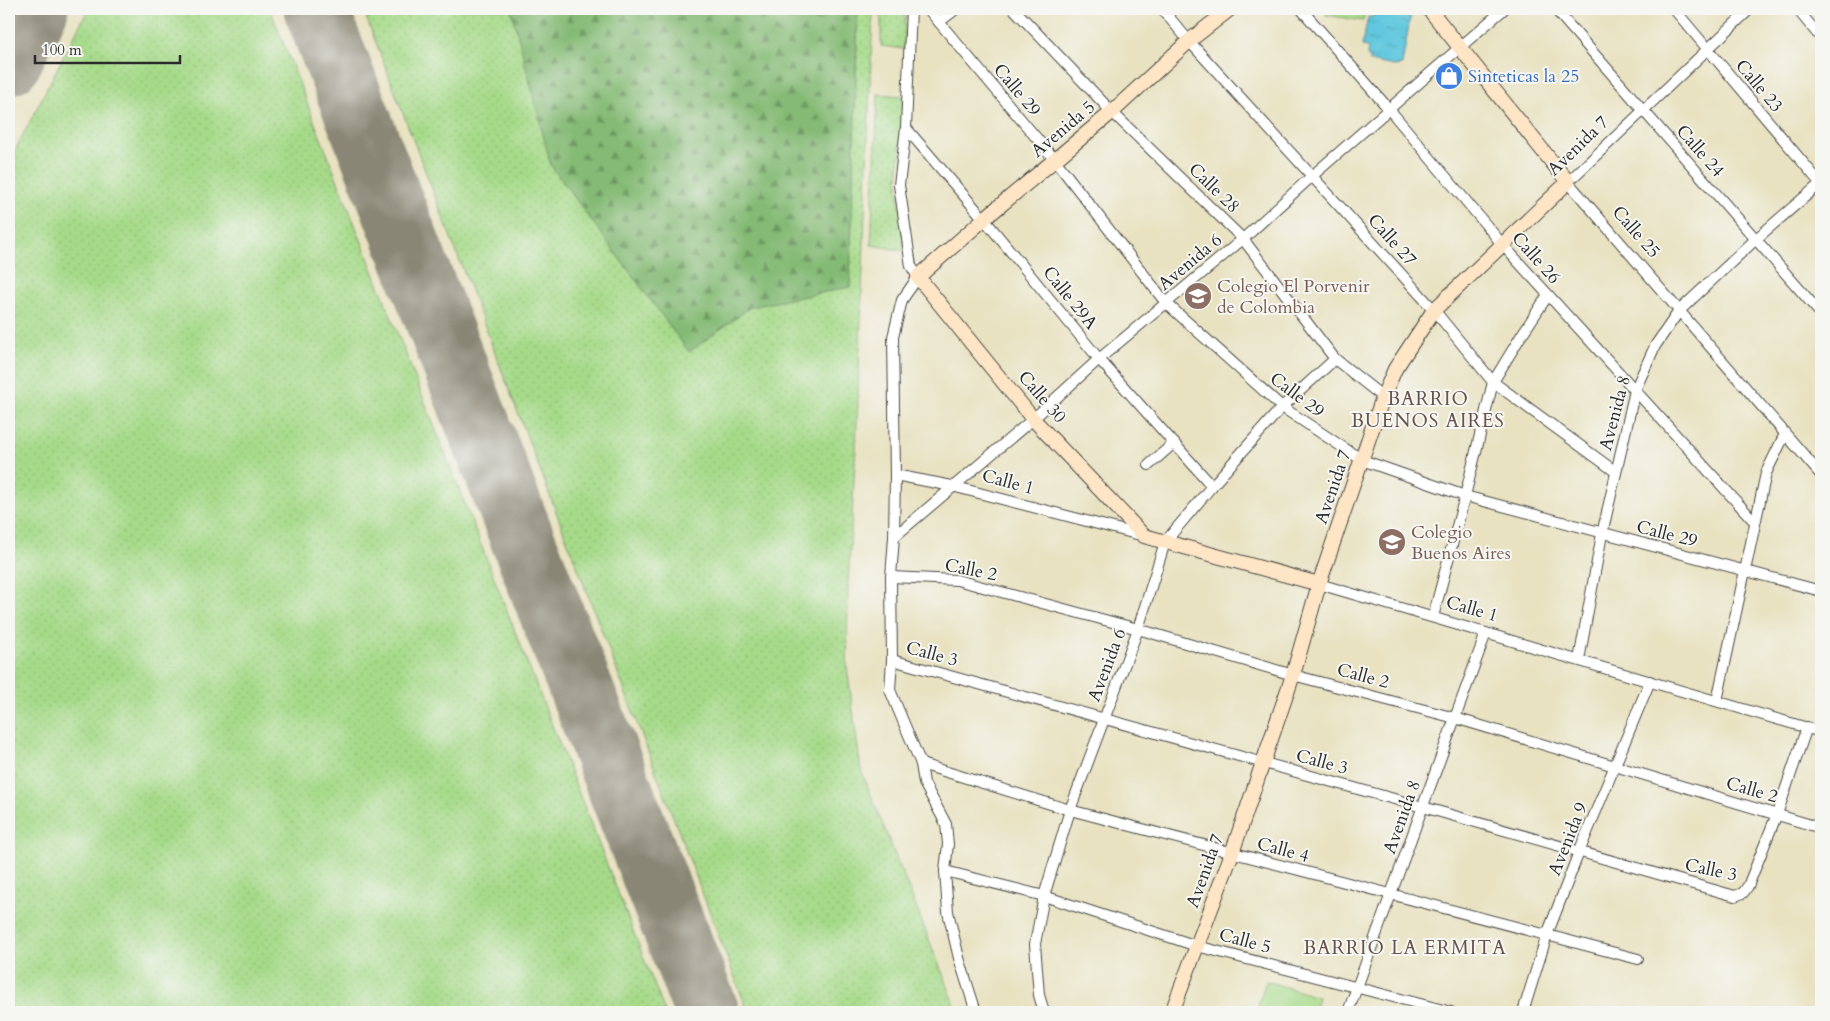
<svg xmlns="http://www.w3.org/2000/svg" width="1830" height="1021" font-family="Cardo,serif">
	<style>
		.grass { fill: url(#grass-dots); stroke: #68825a }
		.forest { fill: url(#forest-firs); stroke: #587250 }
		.garden { fill: #a6da89; stroke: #68825a }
		.water { fill: url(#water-ripples); stroke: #467984 }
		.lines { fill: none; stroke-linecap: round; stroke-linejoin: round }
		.runway { stroke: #8a8676; stroke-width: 65 }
		.street-casing { stroke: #474642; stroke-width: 12 }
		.secondary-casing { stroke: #474642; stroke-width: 16 }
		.street { stroke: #fff; stroke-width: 10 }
		.secondary { stroke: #fde5c5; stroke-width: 14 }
		.labels { text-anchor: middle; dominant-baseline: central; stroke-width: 4; stroke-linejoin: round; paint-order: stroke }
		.shop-label { font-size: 18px; fill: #366cbe; stroke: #f6f6f2; text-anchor: start }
		.street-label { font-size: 18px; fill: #2b2b2b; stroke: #f6f6f2 }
		.education-label { font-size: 18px; fill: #785e54; stroke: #f6f6f2; text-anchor: start }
		.neighbourhood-label { font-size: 19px; letter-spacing: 1px; fill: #68534d; stroke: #f6f6f2 }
	</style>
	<defs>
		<pattern id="grass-dots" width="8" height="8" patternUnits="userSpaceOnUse" patternTransform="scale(1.25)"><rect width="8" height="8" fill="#a6da89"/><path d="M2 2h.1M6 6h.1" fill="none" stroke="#8fbb76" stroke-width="1.8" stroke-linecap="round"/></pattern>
		<pattern id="forest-firs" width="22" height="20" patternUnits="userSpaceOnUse" patternTransform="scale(1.25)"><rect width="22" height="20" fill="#84ba75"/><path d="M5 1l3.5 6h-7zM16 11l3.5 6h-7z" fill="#6c9760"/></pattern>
		<pattern id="water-ripples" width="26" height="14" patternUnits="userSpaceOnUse" patternTransform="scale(1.25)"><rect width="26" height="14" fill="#61c7de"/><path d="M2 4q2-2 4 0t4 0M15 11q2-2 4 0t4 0" fill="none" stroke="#50a2b4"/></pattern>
	</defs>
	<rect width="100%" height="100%" fill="#f6f6f2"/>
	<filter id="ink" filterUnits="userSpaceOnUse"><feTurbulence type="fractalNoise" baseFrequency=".02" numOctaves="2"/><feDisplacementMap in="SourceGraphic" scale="10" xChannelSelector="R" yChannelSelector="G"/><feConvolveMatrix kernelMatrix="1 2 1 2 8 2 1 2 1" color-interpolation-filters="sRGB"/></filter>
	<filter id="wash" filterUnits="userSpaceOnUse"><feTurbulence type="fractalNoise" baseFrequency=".0096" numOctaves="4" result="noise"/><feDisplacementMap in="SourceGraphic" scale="20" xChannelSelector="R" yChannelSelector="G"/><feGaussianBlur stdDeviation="1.12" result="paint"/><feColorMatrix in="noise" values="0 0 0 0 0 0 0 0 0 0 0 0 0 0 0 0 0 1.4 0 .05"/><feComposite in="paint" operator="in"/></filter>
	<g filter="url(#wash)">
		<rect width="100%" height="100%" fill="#e8e2c1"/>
		<g class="grass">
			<polygon points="88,9 270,9 665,1012 9,1012 9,162"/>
			<polygon points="363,9 873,9 856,447 848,584 847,667 861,770 958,1012 748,1012"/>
			<polygon points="881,9 905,9 905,49 881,46"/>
			<polygon points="878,94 903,96 898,186 905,251 871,245"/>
		</g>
		<polygon class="forest" points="511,9 858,9 850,287 751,307 689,352 551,166"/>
		<g class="garden">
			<polygon points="1327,9 1365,9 1363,21 1326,15"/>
			<polygon points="1266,981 1318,997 1314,1012 1256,1012"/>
		</g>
		<polygon class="water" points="1375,9 1411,13 1402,65 1394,66 1369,61 1370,58 1367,56 1368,47 1362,46 1368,17 1373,17"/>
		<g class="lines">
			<g class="runway">
				<polyline points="316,9 707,1012"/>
				<polyline points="9,62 36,9"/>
			</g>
		</g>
	</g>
	<g filter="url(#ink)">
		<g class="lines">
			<defs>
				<g id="street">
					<polyline points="911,9 906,128 899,185 911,266 918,277 902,300 893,337 895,475 894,537 891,577 892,660 890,690 921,764 924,783 946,824 948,844 945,871 948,912 959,958 976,1012"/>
					<polyline points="928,9 1055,160 1166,303 1282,407 1362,460 1465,496 1821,591"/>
					<polyline points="1014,9 1112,112 1243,239 1335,359 1383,397"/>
					<polyline points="1162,9 1189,41 1434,310 1493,382 1616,472"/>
					<polyline points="1301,9 1389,109 1502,244 1754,521"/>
					<polyline points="1555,9 1821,314"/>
					<polyline points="1674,9 1821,184"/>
					<polyline points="1750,9 1568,182 1821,475"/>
					<polyline points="1797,9 1821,38"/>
					<polyline points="939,22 956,9"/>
					<polyline points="906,128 984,219 1099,359 1212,486"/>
					<polyline points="1149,465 1174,443"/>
					<polyline points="895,475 952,486 1144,536"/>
					<polyline points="894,537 1033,419 1099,359 1243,239 1312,176 1504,9"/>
					<polyline points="891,577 957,580 1138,629 1293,675 1455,718 1821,828"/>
					<polyline points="1319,584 1821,732"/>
					<polyline points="1433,617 1465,496 1493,382 1521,336 1548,295"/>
					<polyline points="892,660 1423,807 1735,896 1743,893 1748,886 1777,814 1807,727"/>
					<polyline points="1579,660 1602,534 1635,390 1655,346 1679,311 1756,239 1821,183"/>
					<polyline points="1717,701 1766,473 1785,434"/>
					<polyline points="921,764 1070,810 1638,959"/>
					<polyline points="945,871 1044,896 1197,946 1451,1012"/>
					<polyline points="1044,1012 1039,995 1035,944 1044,896 1070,810 1138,629 1165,542 1212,486 1282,407 1335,359"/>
					<polyline points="1348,1012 1486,633"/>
					<polyline points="1523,1012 1547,935 1579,852 1650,681"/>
				</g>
				<g id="secondary">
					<polyline points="1230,9 1189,41 1112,112 984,219 918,277 1033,419 1144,536 1319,584"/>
					<polyline points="1172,1012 1232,853 1293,675 1319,584 1383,397 1395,369 1434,310 1568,182 1429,9"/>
				</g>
			</defs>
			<use href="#street" class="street-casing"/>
			<use href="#secondary" class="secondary-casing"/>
			<use href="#street" class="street"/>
			<use href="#secondary" class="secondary"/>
		</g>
	</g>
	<defs>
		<symbol id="shop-disc" viewBox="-11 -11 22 22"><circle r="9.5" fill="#3f7fe0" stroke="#f6f6f2"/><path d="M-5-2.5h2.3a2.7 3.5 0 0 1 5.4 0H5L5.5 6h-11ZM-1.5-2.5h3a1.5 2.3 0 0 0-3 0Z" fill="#fff"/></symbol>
		<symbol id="school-disc" viewBox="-11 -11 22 22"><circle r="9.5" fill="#8d6e63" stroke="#f6f6f2"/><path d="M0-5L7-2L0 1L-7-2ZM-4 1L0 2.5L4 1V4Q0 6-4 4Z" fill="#fff"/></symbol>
	</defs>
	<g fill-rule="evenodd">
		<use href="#shop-disc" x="1433" y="60" width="32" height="32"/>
		<use href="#school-disc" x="1182" y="280" width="32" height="32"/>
		<use href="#school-disc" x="1376" y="526" width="32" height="32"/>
	</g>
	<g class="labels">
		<g class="shop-label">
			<text x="1468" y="76">Sinteticas la 25</text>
		</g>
		<g class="street-label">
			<text transform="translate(1759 86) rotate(50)">Calle 23</text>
			<text transform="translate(1017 90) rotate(50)">Calle 29</text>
			<text transform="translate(1063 129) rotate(-40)">Avenida 5</text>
			<text transform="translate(1578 146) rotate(-44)">Avenida 7</text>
			<text transform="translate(1700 151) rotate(49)">Calle 24</text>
			<text transform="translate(1214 188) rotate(44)">Calle 28</text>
			<text transform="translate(1636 232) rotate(49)">Calle 25</text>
			<text transform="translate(1392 240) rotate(48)">Calle 27</text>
			<text transform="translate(1536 258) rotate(48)">Calle 26</text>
			<text transform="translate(1190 262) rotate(-40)">Avenida 6</text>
			<text transform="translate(1070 298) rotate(51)">Calle 29A</text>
			<text transform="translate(1297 395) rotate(37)">Calle 29</text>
			<text transform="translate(1042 397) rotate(49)">Calle 30</text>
			<text transform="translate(1615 413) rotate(-75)">Avenida 8</text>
			<text transform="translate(1008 482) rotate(15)">Calle 1</text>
			<text transform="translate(1333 487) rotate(-71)">Avenida 7</text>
			<text transform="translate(1667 534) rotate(14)">Calle 29</text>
			<text transform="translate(971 570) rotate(11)">Calle 2</text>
			<text transform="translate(1472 609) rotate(16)">Calle 1</text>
			<text transform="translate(932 654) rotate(15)">Calle 3</text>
			<text transform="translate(1107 665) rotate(-69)">Avenida 6</text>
			<text transform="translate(1363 676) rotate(15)">Calle 2</text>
			<text transform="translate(1322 762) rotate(15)">Calle 3</text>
			<text transform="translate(1752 790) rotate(16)">Calle 2</text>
			<text transform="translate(1402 817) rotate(-70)">Avenida 8</text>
			<text transform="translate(1568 839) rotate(-68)">Avenida 9</text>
			<text transform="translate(1283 850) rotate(15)">Calle 4</text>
			<text transform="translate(1711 870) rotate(12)">Calle 3</text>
			<text transform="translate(1205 871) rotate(-70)">Avenida 7</text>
			<text transform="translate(1245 941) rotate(15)">Calle 5</text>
		</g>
		<g class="education-label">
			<text x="1217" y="286">Colegio El Porvenir<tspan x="1217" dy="21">de Colombia</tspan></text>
			<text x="1411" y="532">Colegio<tspan x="1411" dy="21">Buenos Aires</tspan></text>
		</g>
		<g class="neighbourhood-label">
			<text x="1428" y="399">BARRIO<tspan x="1428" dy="22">BUENOS AIRES</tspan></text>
			<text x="1405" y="948">BARRIO LA ERMITA</text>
		</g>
	</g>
	<rect width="1830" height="1021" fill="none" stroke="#f6f6f2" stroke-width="30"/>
	<path d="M35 55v8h145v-8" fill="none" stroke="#2b2b2b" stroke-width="2.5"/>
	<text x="42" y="55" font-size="15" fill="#2b2b2b" stroke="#f6f6f2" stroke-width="4" paint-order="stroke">100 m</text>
</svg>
